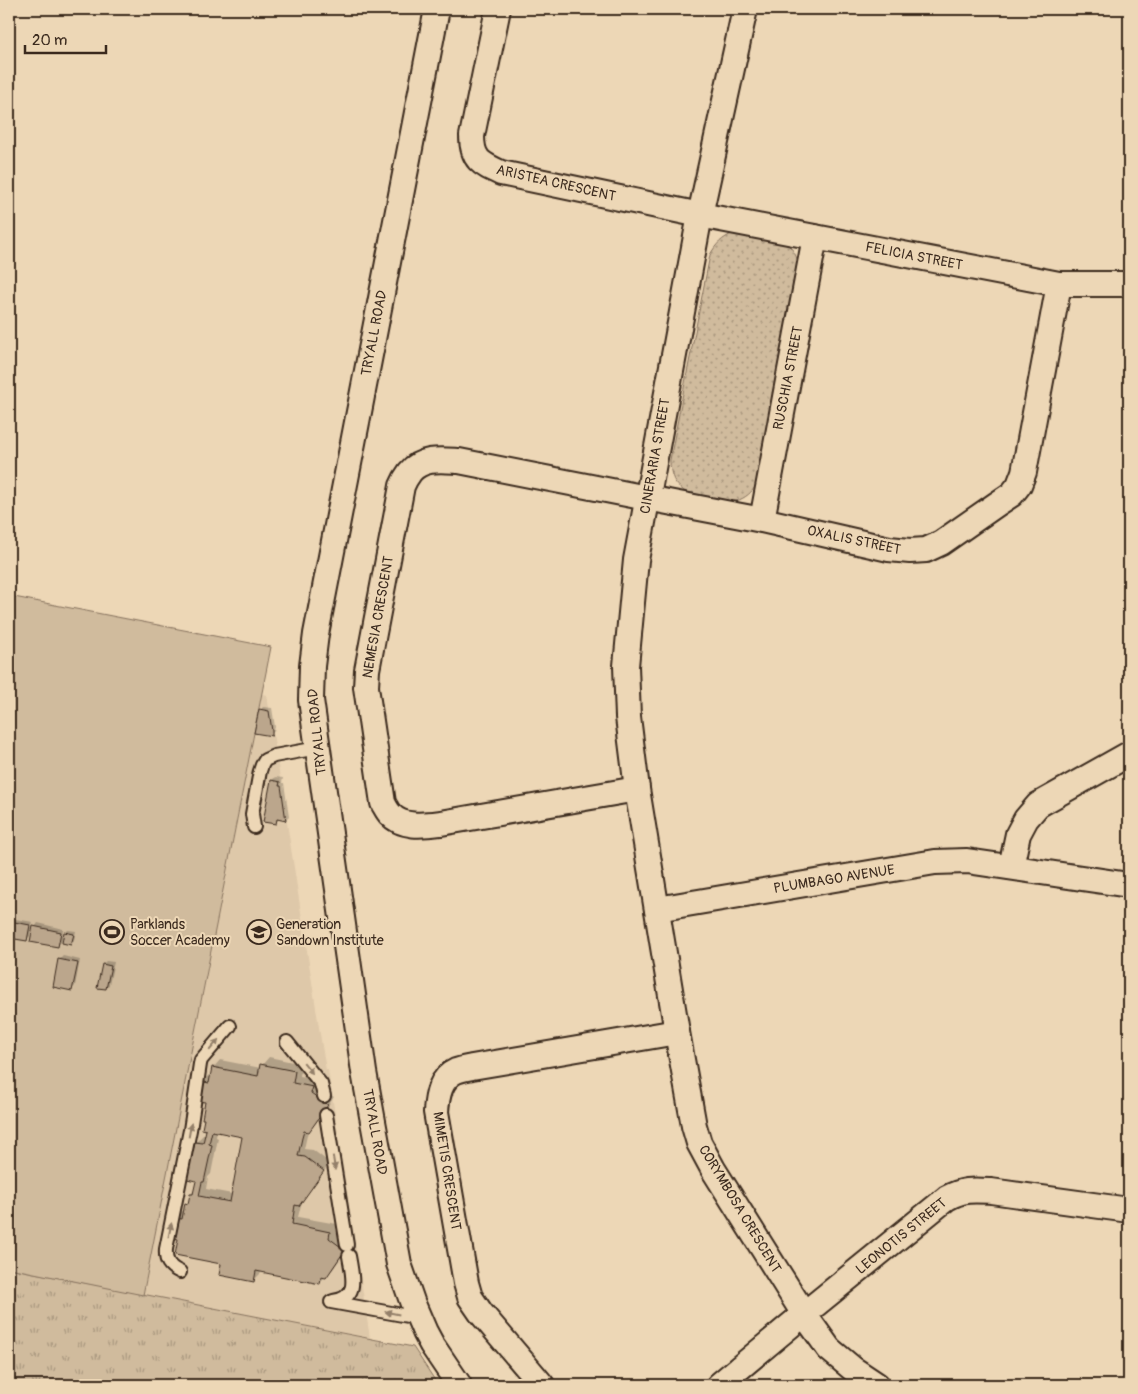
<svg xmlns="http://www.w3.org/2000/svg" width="1138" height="1394" font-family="Pangolin,sans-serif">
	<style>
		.built { fill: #dec8a9 }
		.grass { fill: url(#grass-tufts); stroke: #86725e }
		.park { fill: url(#park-dots); stroke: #86725e }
		.garden { fill: #d0bb9d; stroke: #86725e }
		.shadow { fill: #0003; fill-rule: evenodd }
		.building { fill: #bba68c; stroke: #3b2a1e; fill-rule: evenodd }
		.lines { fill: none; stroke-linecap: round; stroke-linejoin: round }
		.service-casing { stroke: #3b2a1e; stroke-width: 16 }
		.minor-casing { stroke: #3b2a1e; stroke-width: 28 }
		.service { stroke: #edd7b6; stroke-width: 12 }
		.minor { stroke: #edd7b6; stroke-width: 24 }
		.oneway { fill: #94806a }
		.labels { text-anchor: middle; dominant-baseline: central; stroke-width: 4; stroke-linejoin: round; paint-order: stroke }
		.street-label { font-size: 14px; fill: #3b2a1e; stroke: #edd7b6 }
		.poi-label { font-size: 14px; fill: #3b2a1e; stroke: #edd7b6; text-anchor: start }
	</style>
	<defs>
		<pattern id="grass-tufts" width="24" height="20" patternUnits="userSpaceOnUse" patternTransform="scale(1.25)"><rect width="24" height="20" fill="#d0bb9d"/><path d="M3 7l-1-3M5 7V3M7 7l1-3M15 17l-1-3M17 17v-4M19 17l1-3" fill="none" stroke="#aa987f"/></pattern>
		<pattern id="park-dots" width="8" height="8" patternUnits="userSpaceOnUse" patternTransform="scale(1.25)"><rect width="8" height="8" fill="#d0bb9d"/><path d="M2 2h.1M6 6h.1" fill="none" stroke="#aa987f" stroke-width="1.8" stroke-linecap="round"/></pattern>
	</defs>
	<rect width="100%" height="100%" fill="#edd7b6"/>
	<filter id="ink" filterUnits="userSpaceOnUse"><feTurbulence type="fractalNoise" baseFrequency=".02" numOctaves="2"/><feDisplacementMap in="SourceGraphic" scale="10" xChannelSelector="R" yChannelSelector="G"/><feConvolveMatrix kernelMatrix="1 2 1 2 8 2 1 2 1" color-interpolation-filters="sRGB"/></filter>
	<g filter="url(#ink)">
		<polygon class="built" points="262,694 267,695 321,1040 326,1070 328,1070 370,1338 143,1295"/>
		<polygon class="grass" points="9,1268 413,1347 438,1385 9,1385"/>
		<path class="park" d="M734,233C749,235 777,235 788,245C793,249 796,255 798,262L757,484C752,492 746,498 736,501C727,503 699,497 690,494C684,492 679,487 675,482C671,475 670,467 670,460L710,255C716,244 722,238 734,233Z"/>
		<polygon class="garden" points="9,596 271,647 143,1295 9,1268"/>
		<g class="shadow">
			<polygon points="263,707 272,708 275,727 274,731 271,735 260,710"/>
			<polygon points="275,777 283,778 282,783 284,783 289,817 286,820 279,819 275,823 272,780"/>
			<polygon points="9,918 33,922 30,936 26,940 9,936"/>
			<polygon points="38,923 63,929 62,936 68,930 76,931 74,940 71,944 64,939 57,946 35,927"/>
			<polygon points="63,956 80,960 75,986 72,989 59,960"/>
			<polygon points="106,961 114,962 109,985 106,988 103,964"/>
			<path d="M269,1057L302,1064L300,1076L319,1079L318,1085L334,1097L316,1123L308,1131L304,1149L313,1150L330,1163L302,1201L298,1217L337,1224L336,1230L352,1242L333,1269L319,1283L261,1271V1273L253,1281L179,1238L175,1218L182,1211L185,1212L186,1204L190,1200L191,1194L195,1190L197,1180L196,1142L203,1135H206V1101L201,1082L209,1075H212L213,1068L220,1060L261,1068L262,1065ZM217,1131L244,1136L232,1194L206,1189L208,1177L211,1174L218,1138L216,1137Z"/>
		</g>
		<g class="building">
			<polygon points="259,709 269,711 272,731 272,736 254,733"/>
			<polygon points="271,780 280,782 279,786 281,786 286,821 277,819 276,824 263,822"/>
			<polygon points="9,921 30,925 27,941 9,938"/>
			<polygon points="33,926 61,932 58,947 30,942"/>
			<polygon points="64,932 74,934 71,945 62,943"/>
			<polygon points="58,959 78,963 72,991 53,987"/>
			<polygon points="102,964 111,966 106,989 97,988"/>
			<path d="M260,1064L295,1071L293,1083L313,1087L311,1093L328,1105L309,1132L304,1131L302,1138L298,1156L305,1157L324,1171L299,1206L295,1205L292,1224L330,1232L329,1238L345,1250L326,1278L321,1277L320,1284L256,1271L254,1282L219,1275L221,1264L175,1255L178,1239L170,1237L174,1218L182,1219L185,1203L188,1204L190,1194H193L196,1181L187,1179V1177L195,1142L203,1143L206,1130L202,1129L204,1119H202L205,1102L197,1101L200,1081L209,1083L212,1067L258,1076ZM212,1131L242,1137L230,1202L199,1196L202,1182H204L212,1145L209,1144Z"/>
		</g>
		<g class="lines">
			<defs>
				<g id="service">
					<polyline points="254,827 252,814 260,771 262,765 265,760 274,756 318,748"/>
					<polyline points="287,1042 321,1084 324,1096"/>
					<polyline points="326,1115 347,1245"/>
					<path d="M180,1272C169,1267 165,1261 166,1249L190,1130L200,1064L201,1060L230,1026"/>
					<path d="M333,1301C360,1298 352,1275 349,1256"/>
					<polyline points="331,1302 419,1318"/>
				</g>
				<g id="minor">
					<polyline points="437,9 316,634 312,666 311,700 364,1072 399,1264 413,1304 425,1332 432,1345 459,1385"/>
					<path d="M498,9L472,136C472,160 481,164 501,173L700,215L1059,284H1129"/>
					<polyline points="745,9 700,215 636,560 626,666 628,717 637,789 677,1032 694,1126 699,1143 713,1169 804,1314 829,1349 853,1369 877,1385"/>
					<polyline points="762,520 815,237"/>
					<path d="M637,789L441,823C424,825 402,828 390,814C387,811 385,806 383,803L366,687L367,670L402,486C404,481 407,476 410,472C422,457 442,460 459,461L647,498L762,520L889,549L910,551L926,550L941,543L997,504L1012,494L1019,485L1024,472L1059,284"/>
					<polyline points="1011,867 1018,834 1026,819 1038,805 1129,754"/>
					<polyline points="657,909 935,862 967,861 1129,885"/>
					<path d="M542,1385L481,1313L470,1297L466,1283L436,1112C437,1096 440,1078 456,1071C461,1069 467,1068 472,1067L677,1032"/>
					<path d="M719,1385L804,1314L947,1198C963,1189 973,1190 991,1191L1129,1210"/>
				</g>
			</defs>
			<use href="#service" class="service-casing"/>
			<use href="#minor" class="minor-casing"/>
			<use href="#service" class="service"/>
			<use href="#minor" class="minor"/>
		</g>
		<defs><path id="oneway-solid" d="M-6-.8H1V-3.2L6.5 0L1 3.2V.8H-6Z" transform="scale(1.25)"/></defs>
		<g class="oneway">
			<use href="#oneway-solid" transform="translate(214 1045) rotate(-50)"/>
			<use href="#oneway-solid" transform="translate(308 1068) rotate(51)"/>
			<use href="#oneway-solid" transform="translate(190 1130) rotate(-80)"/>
			<use href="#oneway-solid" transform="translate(334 1163) rotate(81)"/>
			<use href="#oneway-solid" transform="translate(170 1230) rotate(-78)"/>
			<use href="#oneway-solid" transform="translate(392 1313) rotate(-169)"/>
		</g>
	</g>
	<defs>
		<symbol id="stadium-ring" viewBox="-11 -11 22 22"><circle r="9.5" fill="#edd7b6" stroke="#3b2a1e" stroke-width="1.5"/><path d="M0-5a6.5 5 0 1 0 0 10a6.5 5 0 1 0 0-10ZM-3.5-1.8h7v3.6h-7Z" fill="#3b2a1e"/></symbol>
		<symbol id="school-ring" viewBox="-11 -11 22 22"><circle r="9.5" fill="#edd7b6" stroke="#3b2a1e" stroke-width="1.5"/><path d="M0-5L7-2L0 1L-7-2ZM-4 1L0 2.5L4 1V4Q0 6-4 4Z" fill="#3b2a1e"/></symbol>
	</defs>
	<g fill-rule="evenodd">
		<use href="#stadium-ring" x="98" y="918" width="28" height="28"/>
		<use href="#school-ring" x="245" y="918" width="28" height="28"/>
	</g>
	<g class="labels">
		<g class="street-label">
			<text transform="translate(556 183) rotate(13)">ARISTEA CRESCENT</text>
			<text transform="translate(914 256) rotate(11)">FELICIA STREET</text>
			<text transform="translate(374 333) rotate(-79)">TRYALL ROAD</text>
			<text transform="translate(788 378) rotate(-79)">RUSCHIA STREET</text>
			<text transform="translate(655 456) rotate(-80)">CINERARIA STREET</text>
			<text transform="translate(854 540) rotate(12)">OXALIS STREET</text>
			<text transform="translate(378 617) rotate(-80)">NEMESIA CRESCENT</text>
			<text transform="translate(317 732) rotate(-96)">TRYALL ROAD</text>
			<text transform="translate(834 879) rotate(-9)">PLUMBAGO AVENUE</text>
			<text transform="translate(375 1132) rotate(80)">TRYALL ROAD</text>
			<text transform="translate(447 1171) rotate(81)">MIMETIS CRESCENT</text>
			<text transform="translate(740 1209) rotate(59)">CORYMBOSA CRESCENT</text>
			<text transform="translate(901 1236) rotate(-39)">LEONOTIS STREET</text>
		</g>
		<g class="poi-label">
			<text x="130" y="924">Parklands<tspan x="130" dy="16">Soccer Academy</tspan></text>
			<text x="276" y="924">Generation<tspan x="276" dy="16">Sandown Institute</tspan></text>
		</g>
	</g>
	<rect width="1138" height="1394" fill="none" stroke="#edd7b6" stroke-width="30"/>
	<rect x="15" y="15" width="1108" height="1364" fill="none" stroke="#3b2a1e" stroke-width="2" filter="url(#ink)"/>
	<path d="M25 45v8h81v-8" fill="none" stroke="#3b2a1e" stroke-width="2.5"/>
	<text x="32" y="45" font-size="15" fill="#3b2a1e" stroke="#edd7b6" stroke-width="4" paint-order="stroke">20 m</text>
</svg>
